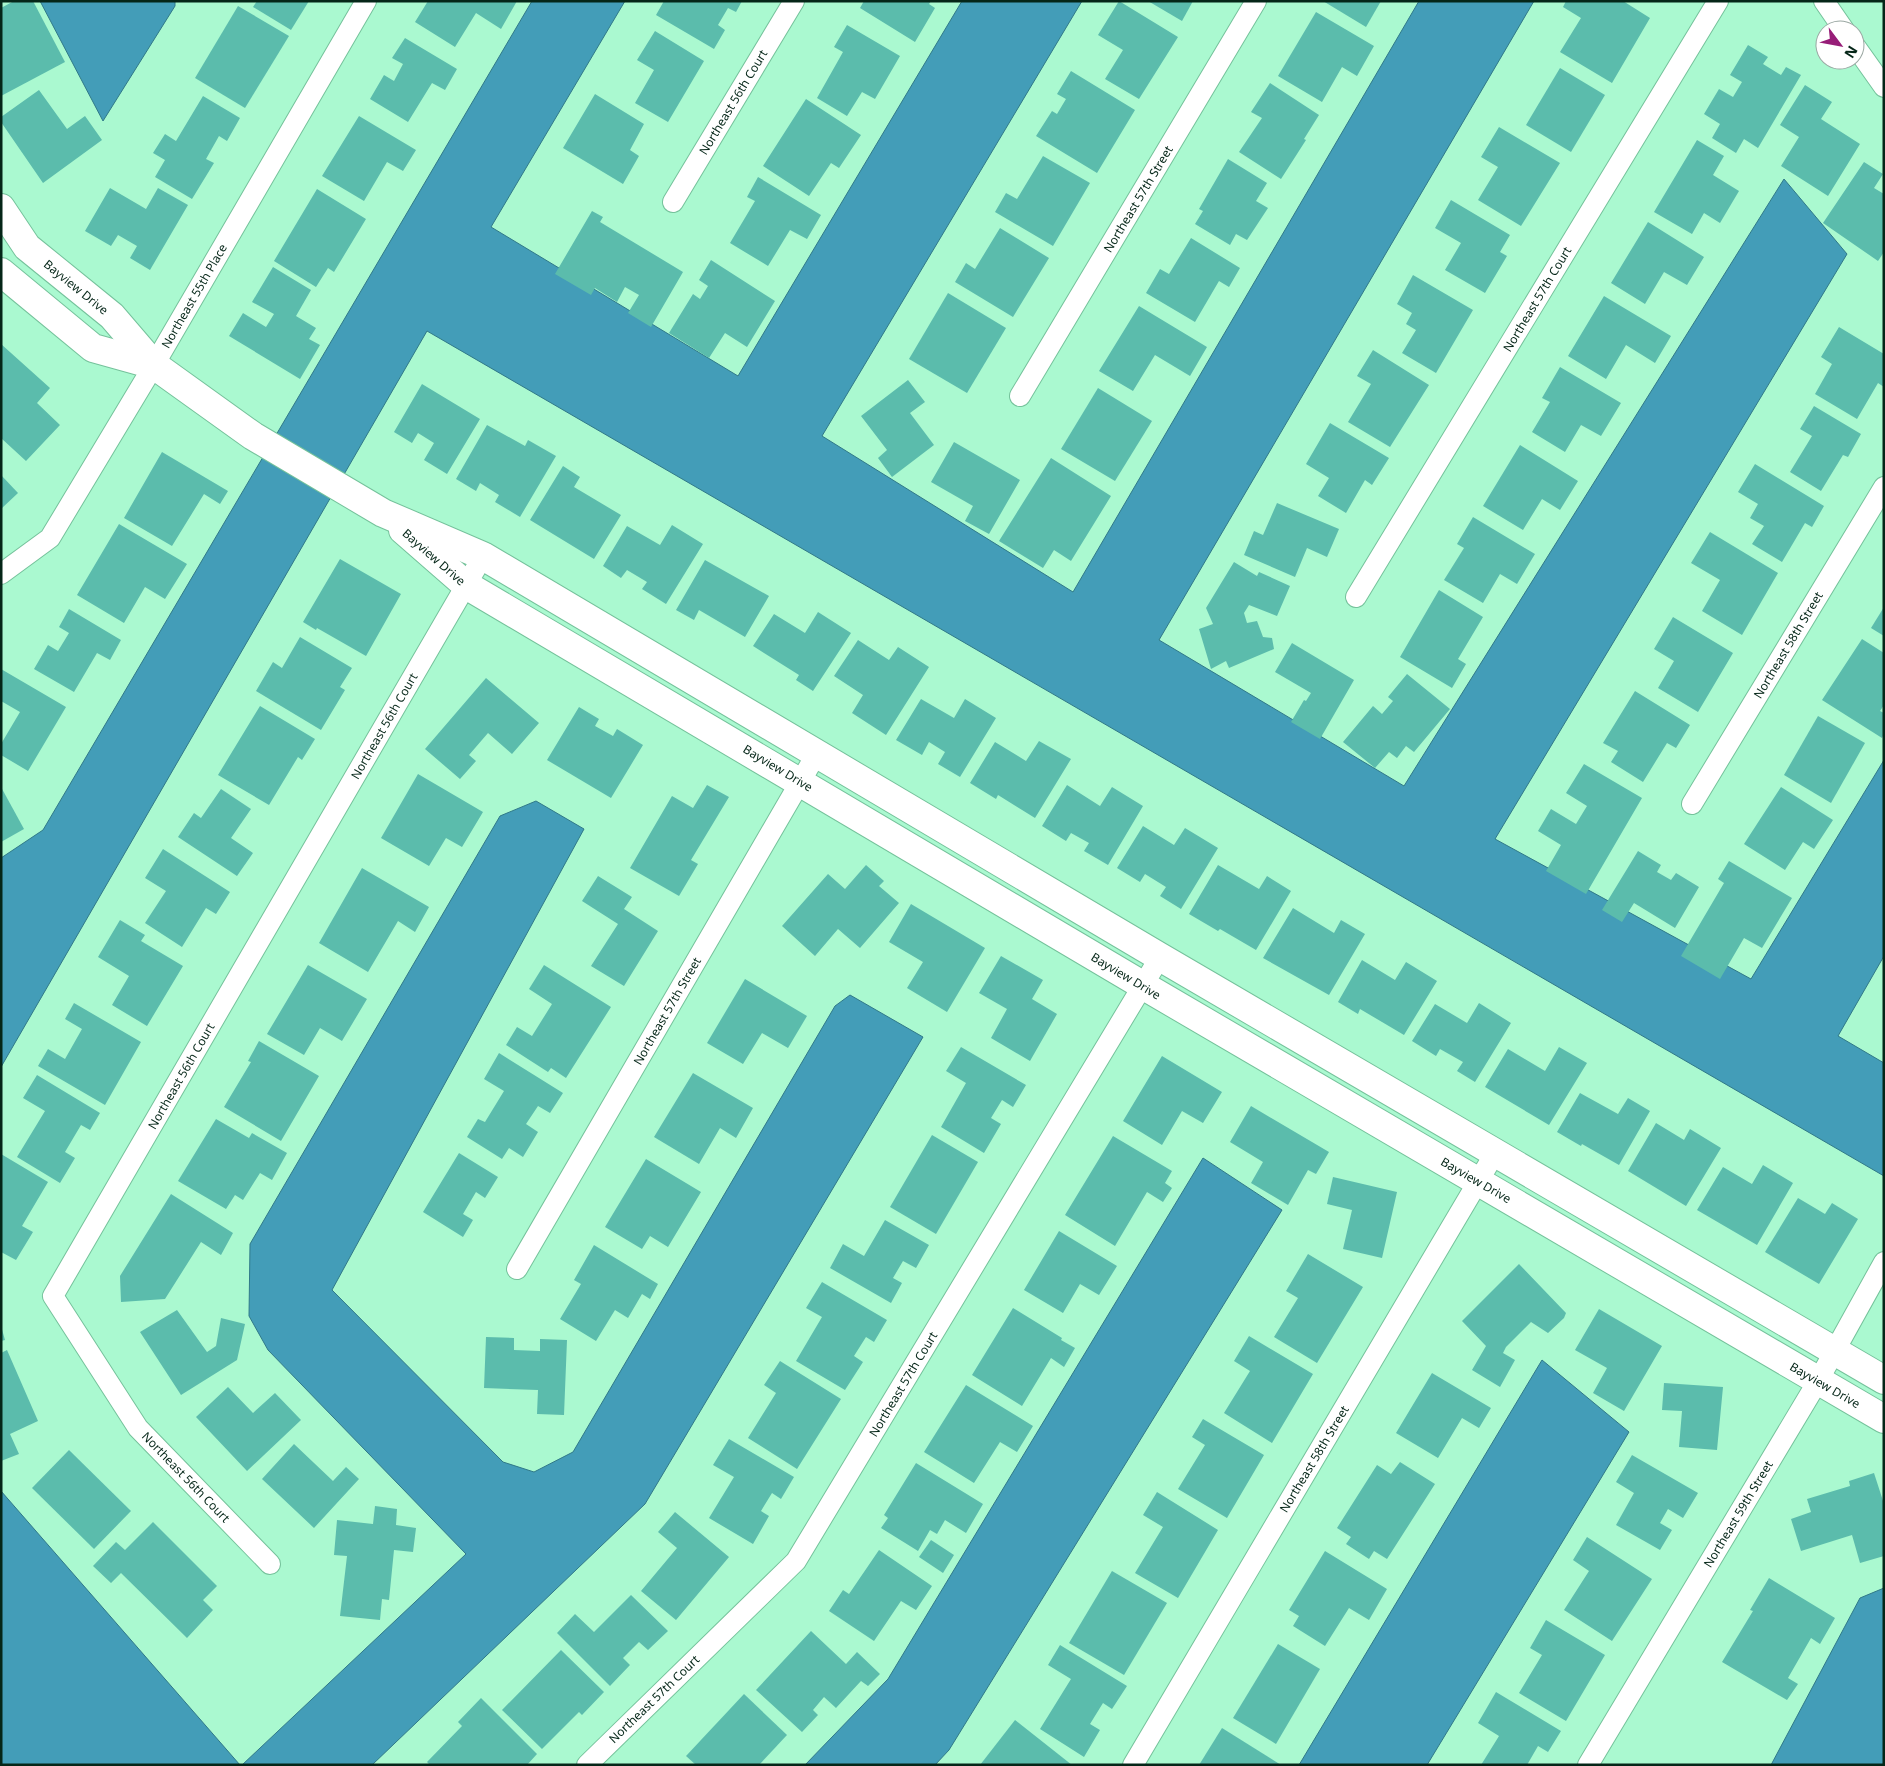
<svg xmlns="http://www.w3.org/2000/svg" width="1885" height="1766" font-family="'Noto Sans',sans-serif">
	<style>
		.water { fill: #439db8; stroke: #307988 }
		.building { fill: #5bbcac }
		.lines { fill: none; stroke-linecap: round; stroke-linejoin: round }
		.street-casing { stroke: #75c29b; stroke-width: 22 }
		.secondary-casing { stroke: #75c29b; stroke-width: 30 }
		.street { stroke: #fff; stroke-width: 20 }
		.secondary { stroke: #fff; stroke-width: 28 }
		.labels { text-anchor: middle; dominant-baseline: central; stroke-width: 4.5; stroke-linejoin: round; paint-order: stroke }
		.street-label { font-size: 12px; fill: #052618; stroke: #fff }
	</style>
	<rect width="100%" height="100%" fill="#aaf9d0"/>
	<g class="water">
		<polygon points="40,1 175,1 175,6 103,121"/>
		<polygon points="532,1 625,1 491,227 738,376 962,1 1082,1 822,436 1073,592 1419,1 1534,1 1159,640 1404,786 1784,179 1847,254 1495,839 1751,979 1884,760 1884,956 1838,1036 1884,1063 1884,1176 427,331 1,1067 1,858 43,830"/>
		<polygon points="536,801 584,829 332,1290 503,1462 534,1472 573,1452 835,1006 850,995 923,1037 645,1504 372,1765 242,1765 466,1554 268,1350 249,1316 250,1244 500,816"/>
		<polygon points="1203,1158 1282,1210 949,1750 935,1765 805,1765 888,1679"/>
		<polygon points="1542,1360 1629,1432 1427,1765 1299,1765"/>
		<polygon points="1,1491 240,1765 1,1765"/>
		<polygon points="1884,1588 1884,1765 1771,1765 1860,1598"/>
	</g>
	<g class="building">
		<polygon points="14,1 33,1 65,62 1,96 1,8"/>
		<polygon points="257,1 309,1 291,30 253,7"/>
		<polygon points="428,1 517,1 501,29 476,13 455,47 415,22"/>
		<polygon points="664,1 742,1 736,12 728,8 718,25 725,30 714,49 656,15"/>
		<polygon points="864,1 931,1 929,4 935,8 915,42 860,8"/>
		<polygon points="1119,1 1178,37 1139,99 1105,79 1123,50 1098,35"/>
		<polygon points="1148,1 1193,1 1182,21"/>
		<polygon points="1323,1 1381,1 1366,27"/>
		<polygon points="1566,1 1623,1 1650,18 1612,83 1560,52 1581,18 1563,7"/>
		<polygon points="238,6 289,36 245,108 195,78"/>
		<polygon points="1316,12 1374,46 1357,76 1342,67 1322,102 1278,76"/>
		<polygon points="847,25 900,56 875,99 862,92 847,116 817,98 843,52 834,47"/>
		<polygon points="655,31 704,61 668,122 635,103 654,70 637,60"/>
		<polygon points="405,38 457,69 445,90 432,83 408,122 370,99 384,75 394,81 403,64 392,58"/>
		<polygon points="1748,45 1768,57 1763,64 1781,75 1786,67 1801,75 1758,148 1744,139 1736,153 1712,138 1720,124 1704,114 1719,89 1733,97 1742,82 1730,75"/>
		<polygon points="1560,68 1605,95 1571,152 1526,125"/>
		<polygon points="1071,71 1135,110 1097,173 1036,136 1052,111 1057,114 1066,99 1057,94"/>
		<polygon points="1270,83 1319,115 1304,139 1306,140 1281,179 1239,152 1262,118 1251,112"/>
		<polygon points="1805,85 1832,102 1821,119 1860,144 1828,196 1781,166 1799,137 1780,125"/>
		<polygon points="39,90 67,129 85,116 102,140 43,183 1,122 1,117"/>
		<polygon points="595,94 644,124 630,150 639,156 623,184 563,148"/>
		<polygon points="203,96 240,118 227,141 219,136 206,159 214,163 192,199 155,177 165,160 153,153 165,134 176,141"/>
		<polygon points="806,99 861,135 839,168 831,163 809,196 763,166"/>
		<polygon points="359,116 416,150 403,171 387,162 364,201 322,176"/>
		<polygon points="1499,127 1560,163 1521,226 1478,200 1498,167 1481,157"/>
		<polygon points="1697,140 1724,156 1713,175 1739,191 1720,223 1704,213 1692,234 1654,212"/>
		<polygon points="1043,156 1090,183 1053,246 995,212 1006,193 1017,199"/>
		<polygon points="1228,159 1267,183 1256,201 1268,208 1247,240 1236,234 1230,245 1195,224 1203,211 1199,209"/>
		<polygon points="1864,162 1883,174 1874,188 1884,194 1884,252 1878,261 1823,223"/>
		<polygon points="758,177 821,215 807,239 790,230 768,266 730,243 755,201 747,197"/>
		<polygon points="110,188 146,209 158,188 188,205 150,270 130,258 137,246 118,235 111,246 85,231"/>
		<polygon points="317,189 366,219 334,272 328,268 316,287 274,261"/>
		<polygon points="1451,200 1510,235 1500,252 1507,256 1485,293 1445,270 1461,243 1435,228"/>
		<polygon points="592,211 603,217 600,222 683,272 651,327 628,313 639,295 625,287 617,302 595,288 591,295 555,274"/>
		<polygon points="1648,222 1704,257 1687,285 1664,272 1645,304 1611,283"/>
		<polygon points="1000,228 1049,258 1013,317 955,282 966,263 975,269"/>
		<polygon points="1191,238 1240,268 1229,287 1219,281 1195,322 1146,293 1160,269 1169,274"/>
		<polygon points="711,260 775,301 747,347 725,333 709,358 669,333 693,294 700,299 708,286 699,280"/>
		<polygon points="273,267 311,290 296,316 316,328 309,339 320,345 300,379 229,336 243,313 266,327 274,314 252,302"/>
		<polygon points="1413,275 1473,310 1436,373 1402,353 1416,330 1406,324 1412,313 1397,304"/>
		<polygon points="948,293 1006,328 967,393 909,359"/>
		<polygon points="1604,296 1671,336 1655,363 1626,345 1606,379 1568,356"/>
		<polygon points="1139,306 1207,347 1190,376 1155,355 1133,391 1099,371"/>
		<polygon points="1839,327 1884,354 1884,387 1878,383 1857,419 1815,394 1832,364 1821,357"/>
		<polygon points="1,344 50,388 37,403 60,425 26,461 1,438"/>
		<polygon points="1373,350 1429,385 1390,447 1348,422 1371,384 1357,376"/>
		<polygon points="1560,367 1621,403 1601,436 1581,425 1565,452 1532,432 1550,402 1542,398"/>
		<polygon points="908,380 925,402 910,413 934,445 892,477 878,458 887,450 861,416"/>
		<polygon points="422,384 480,419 447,474 424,460 434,443 418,433 412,443 394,432"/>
		<polygon points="1098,388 1152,421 1115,481 1061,449"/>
		<polygon points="1814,406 1861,434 1848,457 1843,455 1821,491 1790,472 1812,436 1800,429"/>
		<polygon points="1330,423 1389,458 1372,485 1365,480 1346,513 1318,496 1329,478 1306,464"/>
		<polygon points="487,425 525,446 528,440 556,456 520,517 495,502 499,495 480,483 476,491 456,479"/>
		<polygon points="954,442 1020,480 989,534 965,521 973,506 931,482"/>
		<polygon points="1520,445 1578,481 1560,510 1542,499 1523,530 1483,506"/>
		<polygon points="162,452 228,491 220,504 204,494 172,546 124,518"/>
		<polygon points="1051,458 1111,496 1071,561 1054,550 1043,568 999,541"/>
		<polygon points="1755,464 1824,506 1812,527 1805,523 1782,562 1752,544 1764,526 1750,518 1758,504 1738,492"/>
		<polygon points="563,466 580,477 574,487 621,515 594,559 530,520"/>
		<polygon points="1,475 18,493 1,509"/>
		<polygon points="1277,503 1339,529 1327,557 1307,548 1295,577 1244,555 1254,531 1263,535"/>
		<polygon points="1473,517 1535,554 1517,584 1500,574 1483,603 1444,580 1464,548 1457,544"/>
		<polygon points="119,524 187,564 165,599 145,587 124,623 77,595"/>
		<polygon points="672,525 703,544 666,604 642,589 647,582 627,570 621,578 603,566 627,526 660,545"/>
		<polygon points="1710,532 1778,573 1742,635 1702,611 1720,580 1691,563"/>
		<polygon points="340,559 401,594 366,656 317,628 316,630 303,622"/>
		<polygon points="705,560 769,596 745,637 699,610 694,620 676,610"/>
		<polygon points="1234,562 1257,576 1259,572 1290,586 1277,616 1249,605 1244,613 1247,623 1257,621 1263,637 1272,638 1274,649 1229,668 1226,661 1211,669 1199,629 1213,624 1206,608"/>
		<polygon points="1439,590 1483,617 1458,659 1466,664 1452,688 1400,657"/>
		<polygon points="1884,607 1884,636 1871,628"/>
		<polygon points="69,609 121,640 110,660 97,653 74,692 34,669 48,645 58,651 69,633 59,627"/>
		<polygon points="818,612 851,633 813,691 796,680 799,675 753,646 774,614 805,633"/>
		<polygon points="1673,617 1733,653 1698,712 1658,688 1674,661 1654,649"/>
		<polygon points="300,637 352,668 340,687 345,690 321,730 256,691 273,662 282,668"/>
		<polygon points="1862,639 1884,653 1884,705 1880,711 1884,713 1884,734 1882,738 1822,700"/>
		<polygon points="858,640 889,660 898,647 929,667 886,735 852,713 863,695 834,676"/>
		<polygon points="1292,643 1354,680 1320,739 1291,722 1304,700 1306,701 1311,693 1275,672"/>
		<polygon points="1,669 66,707 28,771 1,755 1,744 20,712 1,701"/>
		<polygon points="1407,674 1450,709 1414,752 1406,746 1397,758 1389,752 1375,768 1343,742 1373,706 1382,714 1393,701 1388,697"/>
		<polygon points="486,678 539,723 512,754 488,733 469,755 476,761 460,779 425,749"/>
		<polygon points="1635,691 1690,725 1676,748 1667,743 1643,782 1611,762 1618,751 1603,743"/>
		<polygon points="921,699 954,718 965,699 996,718 960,777 938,764 945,752 929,742 922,755 896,740"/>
		<polygon points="260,706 315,739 302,760 298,757 269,805 218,775"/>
		<polygon points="579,707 599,719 595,726 613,736 617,729 643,745 611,798 547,760"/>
		<polygon points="1818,716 1865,743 1831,803 1784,775"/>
		<polygon points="1039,741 1071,759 1035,818 998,795 996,799 970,783 995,742 1026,761"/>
		<polygon points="1584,764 1642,798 1586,894 1546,871 1561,845 1538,831 1551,809 1576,824 1587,806 1566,793"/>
		<polygon points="418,774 483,812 462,847 446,838 429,866 381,838"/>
		<polygon points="707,785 729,797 691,860 698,864 679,896 630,868 672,796 693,808"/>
		<polygon points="1067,785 1100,806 1112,787 1143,806 1108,865 1084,851 1089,843 1071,833 1066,841 1042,826"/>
		<polygon points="1,787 24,829 1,842"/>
		<polygon points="1781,787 1833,820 1814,849 1803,842 1785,870 1744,844"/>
		<polygon points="221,789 251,809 231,838 253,853 237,876 178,837 194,813 201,818"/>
		<polygon points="1143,826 1174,845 1185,828 1218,848 1181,909 1160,896 1166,887 1145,874 1140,882 1117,868"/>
		<polygon points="163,849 230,892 216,914 206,908 182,947 145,923 166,891 145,878"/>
		<polygon points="1638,851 1661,865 1657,872 1671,880 1676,873 1699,887 1675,928 1634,903 1622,922 1602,910"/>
		<polygon points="1729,861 1792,898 1762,948 1744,938 1720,979 1681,956 1724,883 1718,879"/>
		<polygon points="866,865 884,881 879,886 899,903 860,948 838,929 815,956 782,926 828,874 845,889"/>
		<polygon points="1218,865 1259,889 1267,876 1291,891 1256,950 1220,929 1218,931 1189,914"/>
		<polygon points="362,868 429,907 415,932 398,921 368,972 319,943"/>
		<polygon points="598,876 632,897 624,909 658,931 624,986 591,966 618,924 582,901"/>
		<polygon points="911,904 985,948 947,1012 907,988 923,962 889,942"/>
		<polygon points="1293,908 1334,933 1341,920 1365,934 1329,995 1263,958"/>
		<polygon points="120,920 145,935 141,941 183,966 147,1026 112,1005 129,976 98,957"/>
		<polygon points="1001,956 1043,980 1032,999 1057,1014 1030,1061 991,1038 1007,1009 979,993"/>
		<polygon points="1362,960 1395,980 1406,962 1437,981 1404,1035 1360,1009 1358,1014 1338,1002"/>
		<polygon points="308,965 367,999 342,1041 320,1028 304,1055 267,1034"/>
		<polygon points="544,965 611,1007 566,1078 551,1068 548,1072 506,1045 517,1027 532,1036 552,1004 529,989"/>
		<polygon points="745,979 807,1016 788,1048 762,1033 743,1064 707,1043"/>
		<polygon points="74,1003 141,1042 105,1105 38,1066 48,1049 65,1059 82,1029 65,1019"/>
		<polygon points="1479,1003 1511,1023 1475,1082 1457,1071 1463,1062 1440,1049 1436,1056 1412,1041 1435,1004 1467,1023"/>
		<polygon points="259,1041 319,1076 281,1141 224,1107 251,1062 248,1061"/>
		<polygon points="961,1047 1026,1085 1013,1107 1002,1100 991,1118 1001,1124 984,1153 941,1127 966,1083 946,1071"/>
		<polygon points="1559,1047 1587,1063 1549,1125 1485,1087 1508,1049 1545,1071"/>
		<polygon points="499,1053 563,1093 550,1113 538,1106 526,1124 538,1132 523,1157 509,1148 502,1159 467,1137 478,1119 485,1122 504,1091 484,1079"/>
		<polygon points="1162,1056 1222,1092 1203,1123 1182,1111 1162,1145 1123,1121"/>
		<polygon points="693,1073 753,1108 736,1138 720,1128 699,1164 654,1137"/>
		<polygon points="37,1075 100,1113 90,1130 81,1125 65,1152 75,1158 60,1183 17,1157 45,1111 23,1098"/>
		<polygon points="1580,1093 1618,1114 1628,1098 1650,1111 1619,1165 1582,1144 1581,1146 1557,1132"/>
		<polygon points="1251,1106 1329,1152 1316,1174 1308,1170 1288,1205 1251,1183 1263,1162 1230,1142"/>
		<polygon points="216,1119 249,1138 252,1133 287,1153 272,1180 260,1173 243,1200 235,1195 226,1209 178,1181"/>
		<polygon points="1656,1123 1684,1140 1690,1129 1721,1148 1686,1206 1628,1171"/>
		<polygon points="932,1135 978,1162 936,1234 890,1207"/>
		<polygon points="1113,1136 1172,1171 1165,1183 1172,1188 1163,1202 1147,1192 1115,1246 1065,1215"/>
		<polygon points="459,1153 498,1177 485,1198 476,1192 463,1214 473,1220 463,1237 423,1212"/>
		<polygon points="1,1154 48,1182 22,1226 33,1232 16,1260 1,1252"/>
		<polygon points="646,1159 701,1192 668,1247 650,1236 642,1249 605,1227"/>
		<polygon points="1763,1165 1793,1183 1757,1245 1697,1210 1723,1167 1752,1184"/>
		<polygon points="1333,1177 1397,1192 1382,1258 1343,1249 1352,1210 1327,1204"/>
		<polygon points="171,1194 233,1233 221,1255 201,1242 165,1299 121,1302 120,1276"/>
		<polygon points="1798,1198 1825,1214 1832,1203 1858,1219 1819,1284 1765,1252"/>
		<polygon points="885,1220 929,1245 916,1268 903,1261 893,1278 902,1283 891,1303 830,1268 843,1244 864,1256"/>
		<polygon points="1059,1231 1117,1266 1099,1295 1080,1284 1063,1313 1024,1290"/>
		<polygon points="594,1245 658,1284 650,1299 642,1294 628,1318 615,1310 596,1341 560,1319 581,1284 574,1280"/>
		<polygon points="1308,1254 1363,1287 1317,1363 1274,1337 1298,1298 1286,1291"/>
		<polygon points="1519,1264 1566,1313 1564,1318 1548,1333 1531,1322 1506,1347 1503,1353 1515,1360 1500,1387 1472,1370 1486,1346 1462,1321"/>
		<polygon points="822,1282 887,1320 874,1342 866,1337 854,1356 863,1362 845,1390 796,1361 822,1317 806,1308"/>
		<polygon points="1013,1308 1062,1338 1061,1340 1075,1348 1064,1367 1051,1358 1022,1406 972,1375"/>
		<polygon points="1599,1309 1662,1346 1624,1411 1593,1393 1607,1368 1575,1350"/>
		<polygon points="177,1310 207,1352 216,1346 221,1318 245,1324 237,1360 181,1395 140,1332"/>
		<polygon points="1,1326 5,1340 1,1341"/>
		<polygon points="1249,1336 1313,1374 1272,1443 1224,1413 1250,1371 1234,1361"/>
		<polygon points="486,1337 514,1338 514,1350 540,1351 540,1339 567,1340 564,1415 537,1414 538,1390 484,1388"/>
		<polygon points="7,1350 38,1421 10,1434 19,1454 1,1461 1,1353"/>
		<polygon points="780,1361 841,1399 797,1469 748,1438 776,1393 764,1385"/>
		<polygon points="1432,1373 1491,1408 1479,1428 1462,1418 1438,1458 1396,1433"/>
		<polygon points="1664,1383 1723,1387 1717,1450 1679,1447 1682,1411 1662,1410"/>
		<polygon points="966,1385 1033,1426 1017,1452 1000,1442 974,1483 924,1452"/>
		<polygon points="228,1387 253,1413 275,1393 301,1420 247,1471 196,1417"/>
		<polygon points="1203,1419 1264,1455 1227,1518 1178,1489 1205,1445 1192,1437"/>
		<polygon points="729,1439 794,1477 781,1499 772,1493 761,1511 769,1516 753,1544 709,1518 734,1477 713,1465"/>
		<polygon points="294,1444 333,1481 346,1467 359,1479 314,1528 262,1479"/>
		<polygon points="69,1450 131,1511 94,1549 32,1488"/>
		<polygon points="1632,1455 1698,1493 1683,1518 1668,1509 1660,1523 1672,1530 1660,1550 1616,1525 1634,1493 1616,1482"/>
		<polygon points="1400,1462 1435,1484 1387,1559 1374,1551 1369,1559 1346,1544 1351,1537 1337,1528 1377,1465 1391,1474"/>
		<polygon points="916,1463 983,1504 966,1533 945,1520 937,1534 930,1530 918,1551 881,1528 888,1518 884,1515"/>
		<polygon points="1874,1473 1884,1504 1884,1556 1860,1563 1852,1535 1801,1551 1791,1519 1811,1512 1807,1499 1850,1486 1849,1481"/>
		<polygon points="1157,1492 1218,1530 1178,1598 1135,1573 1163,1527 1143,1515"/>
		<polygon points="375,1506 397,1509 396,1525 416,1528 413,1552 394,1550 389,1600 382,1599 380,1620 340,1616 347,1556 334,1555 337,1520 373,1524"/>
		<polygon points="675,1512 729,1557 676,1620 641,1591 677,1548 658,1532"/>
		<polygon points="153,1522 217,1586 203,1600 213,1610 187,1638 121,1573 111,1583 93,1566 116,1542 125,1550"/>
		<polygon points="1587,1537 1652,1579 1612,1641 1564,1610 1589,1571 1573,1560"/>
		<polygon points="931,1540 954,1555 943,1573 919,1557"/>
		<polygon points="879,1550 932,1586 916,1610 901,1601 874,1641 829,1611 843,1590 849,1594"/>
		<polygon points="1325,1551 1387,1589 1369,1620 1349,1608 1325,1646 1293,1626 1299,1616 1289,1610"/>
		<polygon points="1112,1571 1167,1603 1124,1675 1069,1643"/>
		<polygon points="1769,1578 1835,1618 1820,1644 1811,1638 1788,1678 1798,1684 1787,1700 1722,1662 1753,1611 1750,1610"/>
		<polygon points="631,1595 668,1631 648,1650 639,1642 623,1658 630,1665 610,1686 557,1633 575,1614 594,1632"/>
		<polygon points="1546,1620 1605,1655 1566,1721 1519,1693 1542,1655 1530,1648"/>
		<polygon points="811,1631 846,1664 857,1652 880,1674 868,1686 861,1681 836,1708 824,1697 813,1710 818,1715 802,1732 756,1690"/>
		<polygon points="1278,1644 1320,1669 1276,1744 1233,1718"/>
		<polygon points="1060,1645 1127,1686 1112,1709 1103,1703 1090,1724 1100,1730 1084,1757 1040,1729 1071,1679 1048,1665"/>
		<polygon points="561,1650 604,1692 582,1715 579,1712 542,1749 502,1710"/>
		<polygon points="1496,1692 1561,1731 1548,1752 1538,1746 1527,1765 1481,1765 1499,1736 1478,1723"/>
		<polygon points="744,1694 787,1735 759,1765 696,1765 686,1756"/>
		<polygon points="481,1698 537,1754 527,1765 430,1765 427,1762 462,1726 458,1722"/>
		<polygon points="1015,1720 1072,1765 980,1765"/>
		<polygon points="1222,1728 1281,1765 1199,1765"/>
	</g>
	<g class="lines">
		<defs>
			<g id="street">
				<polyline points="1824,1 1844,30"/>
				<polyline points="1855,46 1884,87"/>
				<polyline points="673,202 794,1"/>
				<polyline points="1020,396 1256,1"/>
				<polyline points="1,574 50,538 154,365 366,1"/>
				<polyline points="1356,597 1718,1"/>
				<polyline points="1692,804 1884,487"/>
				<polyline points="517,1269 817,753"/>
				<polyline points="270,1564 138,1428 53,1296 483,556"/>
				<polyline points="587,1765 796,1561 1160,957"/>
				<polyline points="1133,1765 1495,1153"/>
				<polyline points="1588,1765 1818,1381 1884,1262"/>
			</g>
			<g id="secondary">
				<polyline points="1,208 27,247 112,316 154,365 253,436 383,513 483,556 1160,957 1884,1380"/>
				<polyline points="1,272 93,348 154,365"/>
				<polyline points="403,530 466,585 1144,986 1884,1419"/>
			</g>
		</defs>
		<use href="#street" class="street-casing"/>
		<use href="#secondary" class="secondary-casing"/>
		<use href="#street" class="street"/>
		<use href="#secondary" class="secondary"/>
	</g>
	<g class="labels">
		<g class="street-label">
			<text transform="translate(733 102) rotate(-59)">Northeast 56th Court</text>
			<text transform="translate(1138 199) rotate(-59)">Northeast 57th Street</text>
			<text transform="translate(76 287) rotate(39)">Bayview Drive</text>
			<text transform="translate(194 296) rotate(-60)">Northeast 55th Place</text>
			<text transform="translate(1537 299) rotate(-59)">Northeast 57th Court</text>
			<text transform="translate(434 557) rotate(41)">Bayview Drive</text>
			<text transform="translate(1788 645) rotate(-59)">Northeast 58th Street</text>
			<text transform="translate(384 726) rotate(-60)">Northeast 56th Court</text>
			<text transform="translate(778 768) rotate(31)">Bayview Drive</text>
			<text transform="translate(1126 976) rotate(31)">Bayview Drive</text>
			<text transform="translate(667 1011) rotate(-60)">Northeast 57th Street</text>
			<text transform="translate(181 1076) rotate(-60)">Northeast 56th Court</text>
			<text transform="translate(1476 1180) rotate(30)">Bayview Drive</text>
			<text transform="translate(903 1384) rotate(-59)">Northeast 57th Court</text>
			<text transform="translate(1825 1385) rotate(30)">Bayview Drive</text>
			<text transform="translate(1314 1459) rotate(-59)">Northeast 58th Street</text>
			<text transform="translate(186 1477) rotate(46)">Northeast 56th Court</text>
			<text transform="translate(1738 1514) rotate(-59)">Northeast 59th Street</text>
			<text transform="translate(654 1699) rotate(-44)">Northeast 57th Court</text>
		</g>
	</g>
	<rect width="1885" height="1766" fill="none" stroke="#052618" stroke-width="5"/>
	<g transform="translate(1840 45) rotate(122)"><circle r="24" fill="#ffffff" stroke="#9ba8a3"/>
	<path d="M0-4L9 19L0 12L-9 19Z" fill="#971d78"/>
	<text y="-8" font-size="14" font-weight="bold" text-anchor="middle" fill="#052618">N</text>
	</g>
</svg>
